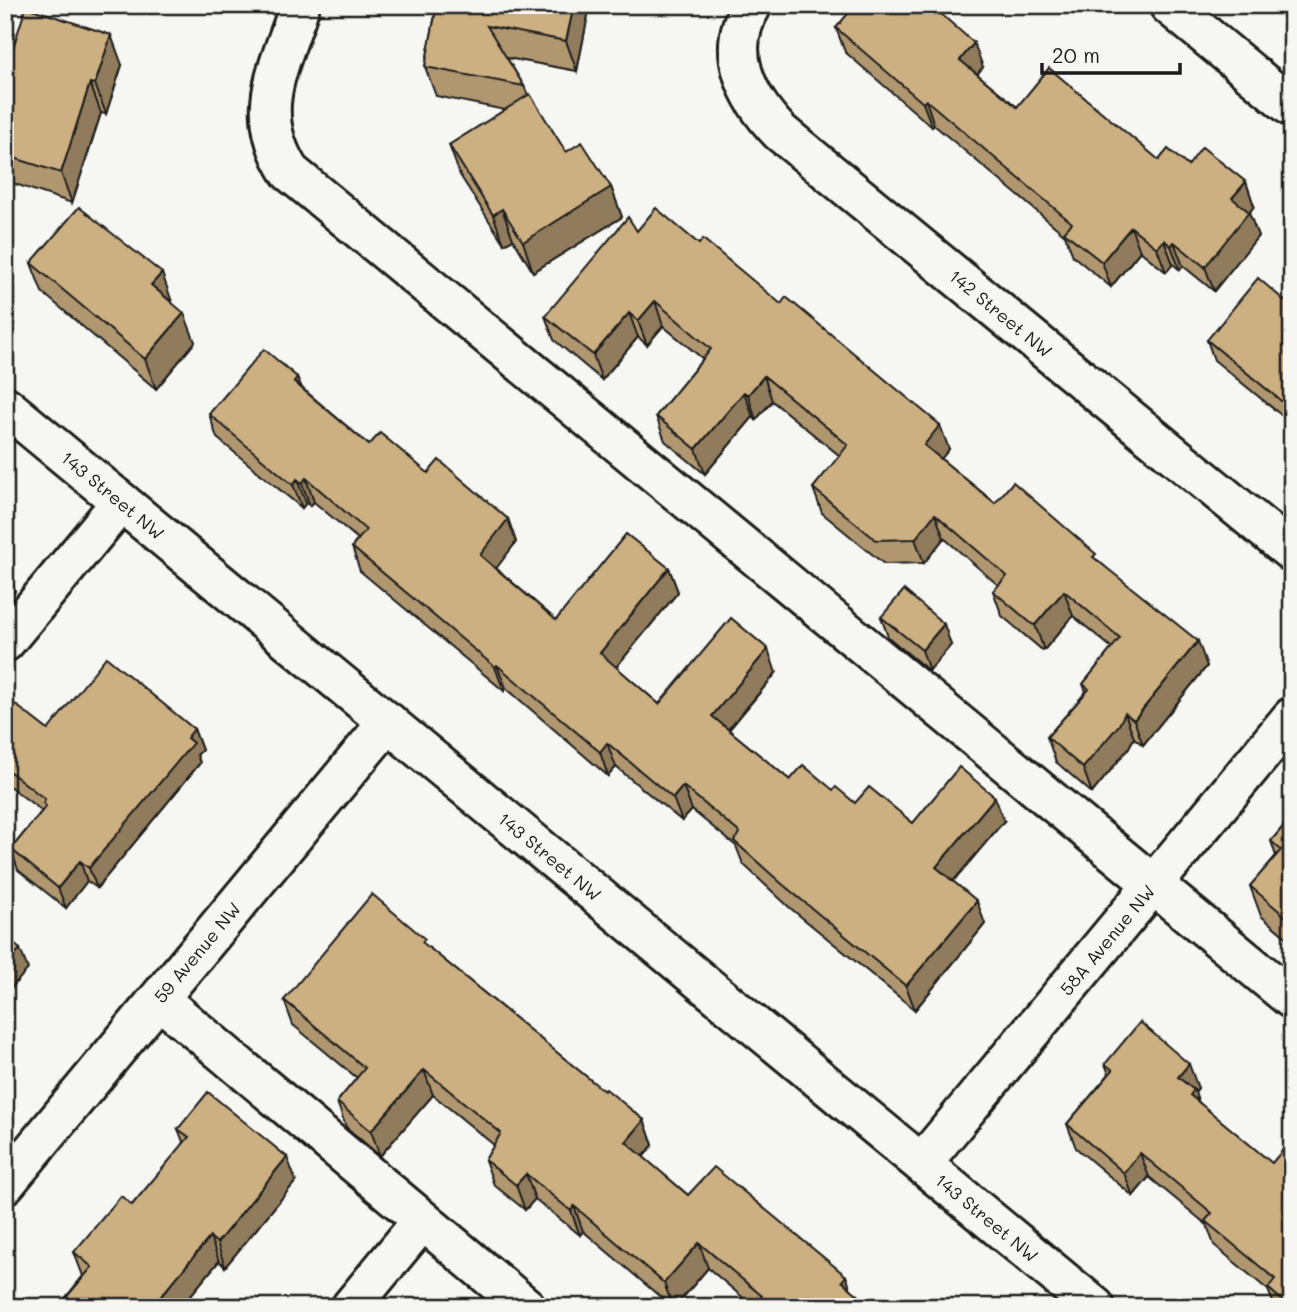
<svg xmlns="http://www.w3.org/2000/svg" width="1297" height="1312" font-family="Mali,sans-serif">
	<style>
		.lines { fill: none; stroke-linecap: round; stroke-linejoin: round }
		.minor-casing { stroke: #1c1c1c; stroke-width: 44 }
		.minor { stroke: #f6f6f2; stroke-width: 38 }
		.wall { fill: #b09770; stroke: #1c1c1c; stroke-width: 2 }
		.shaded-wall { fill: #907b5b; stroke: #1c1c1c; stroke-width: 2 }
		.building { fill: #cdb082; stroke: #1c1c1c; stroke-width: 2 }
		.labels { text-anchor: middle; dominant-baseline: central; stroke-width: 5; stroke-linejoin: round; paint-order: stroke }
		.street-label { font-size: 18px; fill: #1c1c1c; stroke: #f6f6f2 }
	</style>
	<rect width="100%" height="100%" fill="#f6f6f2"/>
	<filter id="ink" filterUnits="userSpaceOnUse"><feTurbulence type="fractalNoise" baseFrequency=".0143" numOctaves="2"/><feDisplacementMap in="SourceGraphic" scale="14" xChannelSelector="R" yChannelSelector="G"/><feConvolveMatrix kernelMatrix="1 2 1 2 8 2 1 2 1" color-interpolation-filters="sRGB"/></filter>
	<g filter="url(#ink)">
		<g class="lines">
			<defs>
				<g id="minor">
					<path d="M300,5C280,67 251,111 290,172L1292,999"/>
					<path id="s1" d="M752,5C723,51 747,98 780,132L1292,552"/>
					<polyline points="1169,5 1292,107"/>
					<path id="s2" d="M5,406L1095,1307"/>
					<polyline points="5,642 121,502"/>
					<polyline points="159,999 526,1307"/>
					<path id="s3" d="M922,1163L1292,717"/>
					<path id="s4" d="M5,1184L388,722"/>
					<polyline points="351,1307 422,1221"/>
				</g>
			</defs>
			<use href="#minor" class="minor-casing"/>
			<use href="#minor" class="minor"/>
		</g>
		<g class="wall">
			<polygon points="437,5 590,5 577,71 507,58 524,86 528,95 566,152 611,187 622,217 533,272 513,239 504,244 460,175 449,145 505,110 436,96 425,67"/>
			<polygon points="1292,18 1292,37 1287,24"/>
			<polygon points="836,28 983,67 977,74 1017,107 1159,160 1188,166 1246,182 1254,206 1249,213 1258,236 1214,291 1183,266 1180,270 1173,264 1166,272 1140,251 1111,287 1073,256 1065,235 934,125 932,127 845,52"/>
			<polygon points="122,65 106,114 101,113 72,203 6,181 5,178 5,73"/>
			<polygon points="637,231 949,449 941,459 995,503 1099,561 1207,666 1143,745 1134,738 1128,749 1092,793 1056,762 1047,737 1086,692 1083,684 1112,648 1073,616 1044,650 1041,649 1002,616 993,591 998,585 944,538 924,563 884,564 822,513 813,488 840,456 772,401 756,420 753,417 705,474 665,441 656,416 703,359 663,326 647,345 638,337 602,380 554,340 545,316"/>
			<polygon points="31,263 195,342 156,389 42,292"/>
			<polygon points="1292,307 1292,424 1214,360 1207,340"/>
			<polygon points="297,377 302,388 369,445 428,473 508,519 516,542 496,568 556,620 669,568 678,592 616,667 659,704 776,673 729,730 790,780 833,790 855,803 913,823 1004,821 953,881 985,924 915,1010 789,907 743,864 736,846 692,810 682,821 616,767 608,776 506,688 504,691 360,571 352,547 358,539 314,502 310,506 306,503 302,508 217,438 209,414"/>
			<polygon points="881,617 951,645 929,671 888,637"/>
			<polygon points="5,701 48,730 194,729 202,750 197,755 200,763 97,888 87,881 66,908 18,870 11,849 42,811 5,783"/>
			<polygon points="1292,816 1292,942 1261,916 1250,886 1276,856 1271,841"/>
			<polygon points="428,947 604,1091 644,1120 653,1145 643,1157 688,1195 846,1276 851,1290 872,1307 754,1307 708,1268 675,1307 672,1307 583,1231 580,1235 535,1199 525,1210 494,1185 485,1160 494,1145 433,1095 380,1156 346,1127 337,1102 357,1078 293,1025 284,1000"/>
			<polygon points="1105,1064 1198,1088 1195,1092 1198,1101 1292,1307 1275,1307 1268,1290 1214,1245 1207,1225 1149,1177 1133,1196 1076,1148 1067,1124 1109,1074"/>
			<polygon points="178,1129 296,1181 225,1267 219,1261 181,1307 58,1307 83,1276 74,1252 132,1205 184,1144"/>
		</g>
		<g class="shaded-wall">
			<polygon points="574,5 590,5 577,71 566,41"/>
			<polygon points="111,35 122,65 106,114 95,84"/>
			<polygon points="974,43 983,67 969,84 960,60"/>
			<polygon points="90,83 101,113 72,203 61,173"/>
			<polygon points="926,100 934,125 932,127 923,103"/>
			<polygon points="1246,182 1254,206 1249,213 1258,236 1214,291 1205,267 1232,198"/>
			<polygon points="611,187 622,217 533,272 523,242"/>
			<polygon points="502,209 513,239 504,244 493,215"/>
			<polygon points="1131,227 1140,251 1111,287 1102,262"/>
			<polygon points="1164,240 1173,264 1166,272 1157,248"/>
			<polygon points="1174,242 1183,266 1180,270 1171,246"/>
			<polygon points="162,273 172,302 151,285"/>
			<polygon points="655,301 663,326 647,345 638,321"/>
			<polygon points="184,313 195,342 156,389 145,359"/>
			<polygon points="629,313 638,337 602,380 593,355"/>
			<polygon points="764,376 772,401 756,420 748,395"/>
			<polygon points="297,377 306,401 294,382"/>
			<polygon points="744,392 753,417 705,474 696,449"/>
			<polygon points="940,425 949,449 933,469 924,445"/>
			<polygon points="306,478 314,502 310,506 302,483"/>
			<polygon points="297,479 306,503 302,508 293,485"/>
			<polygon points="935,514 944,538 924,563 915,539"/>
			<polygon points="508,519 516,542 489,578 480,555"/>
			<polygon points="669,568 678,592 608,677 600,653"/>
			<polygon points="8,572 15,591 5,604 5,575"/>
			<polygon points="1064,591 1073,616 1044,650 1035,625"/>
			<polygon points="944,624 951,645 929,671 922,650"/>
			<polygon points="1198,641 1207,666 1143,745 1134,720"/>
			<polygon points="768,649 776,673 720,739 712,716"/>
			<polygon points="497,665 506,688 504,691 495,667"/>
			<polygon points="1125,713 1134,738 1128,749 1092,793 1083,768"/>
			<polygon points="194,729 202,750 197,755 200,763 97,888 89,868"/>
			<polygon points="607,743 616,767 608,776 600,752"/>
			<polygon points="683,786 692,810 682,821 673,798"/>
			<polygon points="995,797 1004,821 945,891 936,867"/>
			<polygon points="80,861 87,881 66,908 58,888"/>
			<polygon points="977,901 985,924 915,1010 906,986"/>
			<polygon points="20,949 28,969 5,995 5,966"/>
			<polygon points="1189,1064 1198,1088 1195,1092 1203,1114 1178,1077"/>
			<polygon points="424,1070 433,1095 380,1156 371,1131"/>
			<polygon points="644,1120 653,1145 635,1167 626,1142"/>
			<polygon points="1140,1153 1149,1177 1133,1196 1124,1173"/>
			<polygon points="287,1157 296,1181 225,1267 217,1243"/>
			<polygon points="526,1174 535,1199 525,1210 516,1185"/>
			<polygon points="574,1206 583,1231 580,1235 571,1211"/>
			<polygon points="210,1237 219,1261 181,1307 152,1307"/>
			<polygon points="699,1243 708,1268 675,1307 673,1307 664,1283"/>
			<polygon points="846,1276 855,1301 842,1281"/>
		</g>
		<g class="building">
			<polygon points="437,5 574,5 566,41 487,26 524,86 425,67"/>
			<polygon points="855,5 931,5 974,43 960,60 1017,107 1049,68 1159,160 1168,149 1188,166 1202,147 1246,182 1232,198 1249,212 1205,267 1174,242 1171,246 1164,240 1157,248 1131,227 1102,262 1064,232 1072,223 926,100 923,103 836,28"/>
			<polygon points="26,7 111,35 95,84 90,83 61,173 5,155 5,73"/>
			<polygon points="1292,18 1292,28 1287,24"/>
			<polygon points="530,94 566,152 582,142 611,187 523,242 502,209 493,215 449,145"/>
			<polygon points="79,207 162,273 151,285 184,313 145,359 31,263"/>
			<polygon points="656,208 699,244 703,239 781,304 786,297 940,425 924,445 995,503 1013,482 1096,554 1093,557 1198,641 1134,720 1125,713 1119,725 1083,768 1047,737 1089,689 1083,684 1120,638 1064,591 1035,625 1032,624 993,591 1007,576 935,514 915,539 876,540 813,488 848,445 764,376 748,395 744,392 696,449 656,416 711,349 655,301 638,321 629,313 593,355 545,316 628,217 637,231"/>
			<polygon points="1258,278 1292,307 1292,410 1207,340"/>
			<polygon points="264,349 297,377 294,382 369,445 380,433 428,473 439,460 508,519 480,555 556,620 626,534 669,568 600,653 659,704 731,618 768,649 712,716 790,780 803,765 833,790 836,787 855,803 869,787 913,823 959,767 995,797 936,867 977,901 906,986 781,883 734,841 740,833 683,786 673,798 607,743 600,752 497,665 495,667 352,547 366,530 306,478 302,483 297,479 293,485 209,414"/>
			<polygon points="904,590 944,624 922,650 881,617"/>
			<polygon points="106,657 194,729 187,738 193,743 89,868 80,861 58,888 11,849 46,806 43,803 45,799 5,768 5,701 7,698 48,730"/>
			<polygon points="1292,816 1292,922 1250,886 1281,850 1271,841"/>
			<polygon points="372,894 425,939 422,942 604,1091 606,1089 644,1120 626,1142 688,1195 714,1167 846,1276 842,1281 872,1307 759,1307 762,1303 759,1300 762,1296 699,1243 664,1283 574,1206 571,1211 526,1174 516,1185 485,1160 501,1133 424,1070 371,1131 337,1102 365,1068 284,1000"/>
			<polygon points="5,936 20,949 5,966"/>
			<polygon points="1140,1022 1189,1064 1178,1077 1194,1090 1190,1095 1272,1163 1292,1139 1292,1307 1290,1307 1268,1288 1275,1279 1205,1221 1212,1213 1140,1153 1124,1173 1067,1124 1113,1070 1105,1064"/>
			<polygon points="208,1092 287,1157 217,1243 210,1237 152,1307 148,1307 146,1305 145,1307 58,1307 92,1267 74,1252 121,1196 132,1205 189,1137 178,1129"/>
		</g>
	</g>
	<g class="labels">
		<g class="street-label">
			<text stroke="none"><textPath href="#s1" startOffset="427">142 Street NW</textPath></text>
			<text stroke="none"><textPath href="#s2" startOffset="140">143 Street NW</textPath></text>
			<text stroke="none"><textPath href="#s2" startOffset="707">143 Street NW</textPath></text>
			<text stroke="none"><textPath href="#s3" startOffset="290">58A Avenue NW</textPath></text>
			<text stroke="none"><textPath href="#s4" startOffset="301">59 Avenue NW</textPath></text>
			<text stroke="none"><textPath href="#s2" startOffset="1274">143 Street NW</textPath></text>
		</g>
	</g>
	<rect width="1297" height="1312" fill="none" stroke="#f6f6f2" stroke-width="28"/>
	<rect x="14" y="14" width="1269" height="1284" fill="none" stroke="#1c1c1c" stroke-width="2.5" filter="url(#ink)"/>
	<path d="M1042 63v10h138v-10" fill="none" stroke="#1c1c1c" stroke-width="3.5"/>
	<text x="1052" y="63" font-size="21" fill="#1c1c1c" stroke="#f6f6f2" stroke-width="5" paint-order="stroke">20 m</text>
</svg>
